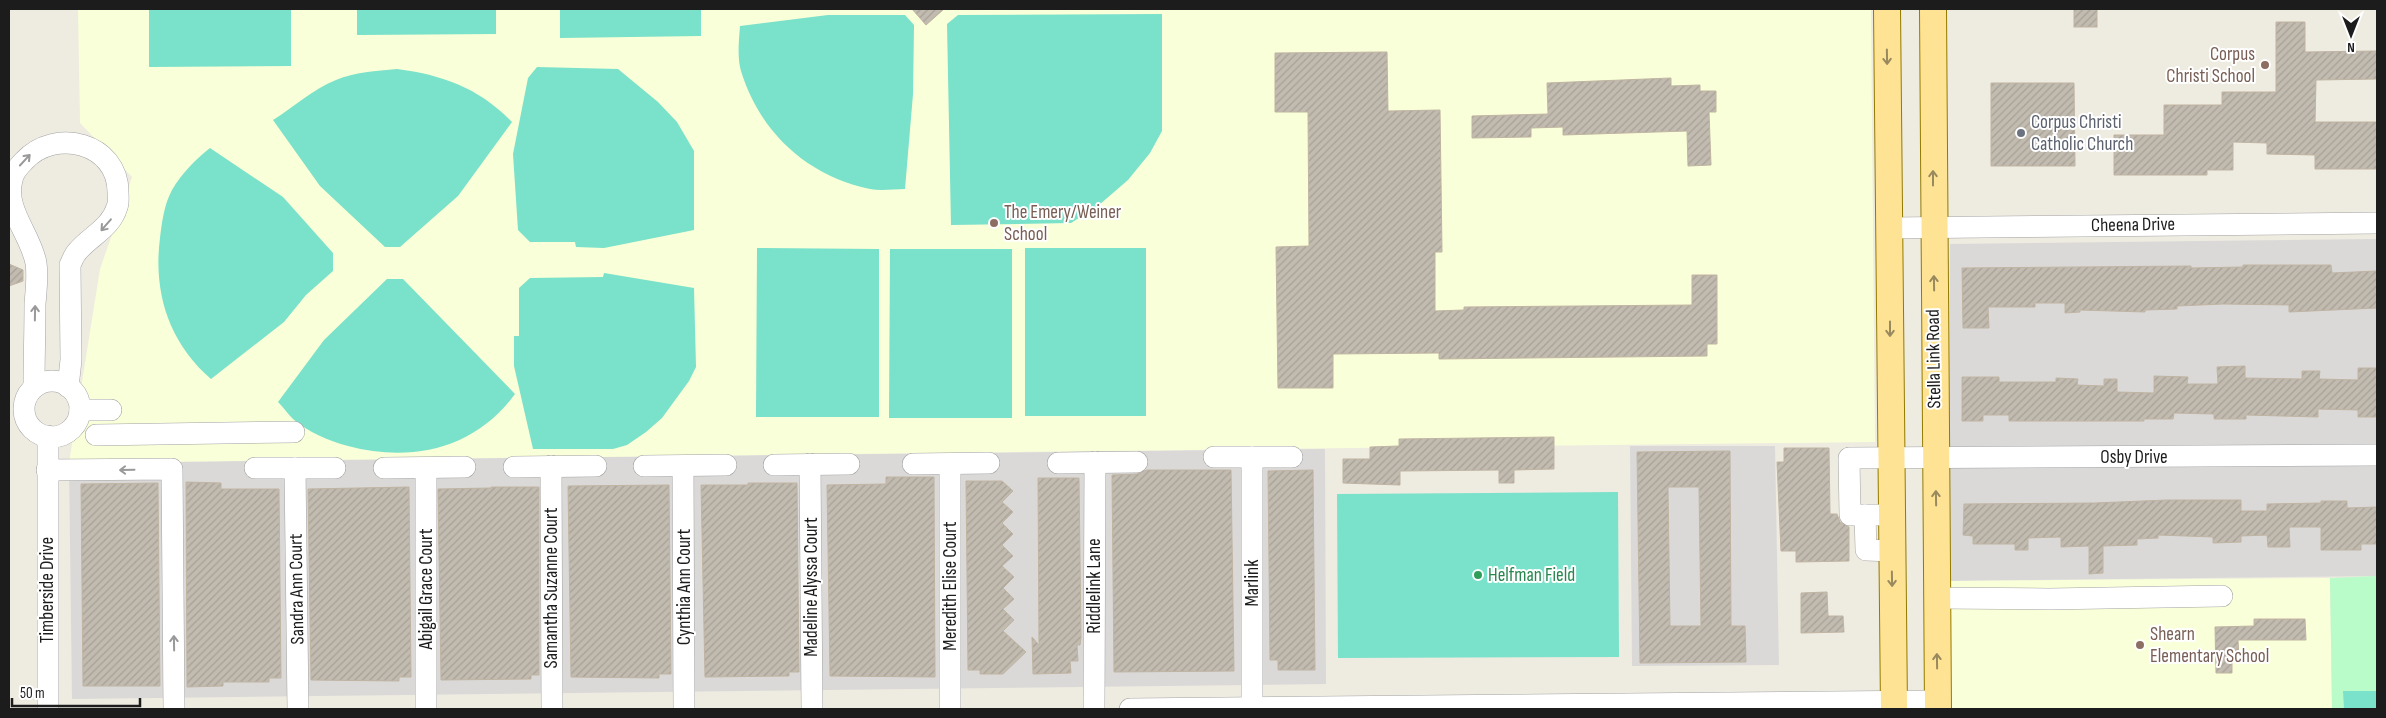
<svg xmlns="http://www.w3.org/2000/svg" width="2386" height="718" font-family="'Sofia Sans Condensed',sans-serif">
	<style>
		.residential { fill: #dad9d8 }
		.education { fill: #f9ffd8 }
		.park { fill: #bafbca }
		.pitch { fill: #7ae1ca }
		.building { fill: url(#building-hatch); stroke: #c0b4a2; fill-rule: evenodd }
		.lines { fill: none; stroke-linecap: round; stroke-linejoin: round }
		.minor-casing { stroke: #a3a3a3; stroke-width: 22 }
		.major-casing { stroke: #937b00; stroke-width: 28 }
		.minor { stroke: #fff; stroke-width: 21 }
		.major { stroke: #ffe394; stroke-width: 26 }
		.oneway { stroke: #99895e }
		.oneway2 { stroke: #999 }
		.education-dot { fill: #8d6e63; stroke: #fff; stroke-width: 2 }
		.worship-dot { fill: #6b7280; stroke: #fff; stroke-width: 2 }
		.leisure-dot { fill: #2e9e5b; stroke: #fff; stroke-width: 2 }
		.labels { text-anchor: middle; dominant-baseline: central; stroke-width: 4; stroke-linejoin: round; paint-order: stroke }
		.education-label { font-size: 19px; fill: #785e54; stroke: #fff; text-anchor: start }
		.worship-label { font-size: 19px; fill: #5b616d; stroke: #fff; text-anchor: start }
		.street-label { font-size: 19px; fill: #1c1c1c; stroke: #fff }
		.leisure-label { font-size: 19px; fill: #27864d; stroke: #fff; text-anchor: start }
	</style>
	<defs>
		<pattern id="building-hatch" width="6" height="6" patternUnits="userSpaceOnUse" patternTransform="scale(1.25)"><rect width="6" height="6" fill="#c2bbb0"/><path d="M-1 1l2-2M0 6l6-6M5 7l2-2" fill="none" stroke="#a6a097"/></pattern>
	</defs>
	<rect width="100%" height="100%" fill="#eeebe0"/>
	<g class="residential">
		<polygon points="2377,239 2377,576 1948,581 1950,244"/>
		<polygon points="1630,446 1775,446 1779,665 1632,666"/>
		<polygon points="1325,449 1326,684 72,699 69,463"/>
	</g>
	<g class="education">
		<polygon points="78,9 1871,9 1875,442 69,463 100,269 132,177 80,123"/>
		<polygon points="2330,578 2332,709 1951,709 1948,581"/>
	</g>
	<polygon class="park" points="2377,576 2377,709 2332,709 2330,578"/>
	<g class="pitch">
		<polygon points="149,9 291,9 291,66 149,67"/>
		<polygon points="357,9 496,9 496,34 357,35"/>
		<polygon points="560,9 701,9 701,36 560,38"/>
		<polygon points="1162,14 1162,131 1150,153 1128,180 1099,205 1071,223 951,225 947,24 958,15"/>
		<path d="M828,15H905L914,25L913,94L905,189C894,189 881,191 870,189C808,176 760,133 741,71C737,57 739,40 740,26Z"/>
		<polygon points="537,67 618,69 658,102 677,122 694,151 694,230 604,248 576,247 575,242 530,242 518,230 513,154 528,78"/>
		<path d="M397,69C443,75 479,88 512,122L458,196L400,247H385L320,186L273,120C294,107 313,89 336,80C355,72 376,71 397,69Z"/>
		<path d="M210,148L283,197L333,253V271L306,295L284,322L211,379C169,342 153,293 160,238C162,222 164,205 172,190C182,173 195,160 210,148Z"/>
		<polygon points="757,248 879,249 879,417 756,417"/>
		<rect x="1025" y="248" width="121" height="168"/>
		<polygon points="890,249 1012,249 1012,418 889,418"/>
		<polygon points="604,273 694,288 696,367 689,381 662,418 646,432 627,445 613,449 533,449 514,366 514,336 519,336 519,288 530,278 603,277"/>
		<path d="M387,279H403L515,394C475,449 411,463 348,446C329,441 308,432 293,419C288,414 283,407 278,402L324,340Z"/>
		<polygon points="1618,492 1619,657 1338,658 1337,494"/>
		<polygon points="2343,691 2377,691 2377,709 2344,709"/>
	</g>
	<g class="building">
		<polygon points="912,9 944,9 926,25"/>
		<rect x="2074" y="9" width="23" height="18"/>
		<polygon points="2276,22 2305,22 2305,52 2377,51 2377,79 2316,80 2315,122 2377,122 2377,169 2315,169 2315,155 2267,154 2267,143 2233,142 2233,170 2207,170 2207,175 2114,175 2114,135 2164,135 2164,105 2222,105 2222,92 2276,92"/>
		<polygon points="1387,52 1388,111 1440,110 1442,252 1435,252 1435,311 1464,310 1464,307 1692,305 1692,275 1717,275 1717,344 1707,344 1707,356 1439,359 1439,353 1333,354 1333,388 1278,388 1276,247 1309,246 1308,112 1275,112 1275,53"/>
		<polygon points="1671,78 1671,86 1700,85 1700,91 1716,91 1716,112 1709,112 1711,165 1688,166 1687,131 1563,135 1563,127 1531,128 1531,137 1472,138 1472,116 1548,114 1547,83"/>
		<polygon points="1991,83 2074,83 2075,166 1991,166"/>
		<polygon points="9,264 23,270 23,281 9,286"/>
		<polygon points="2243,265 2331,265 2332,273 2377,271 2377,308 2289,312 2289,305 2223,304 2177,306 2177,309 2145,310 2145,312 2080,310 2080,312 2065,313 2065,303 2035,303 2035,307 1988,307 1989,328 1963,328 1962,268 2191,266 2191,268 2243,267"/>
		<polygon points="2245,366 2245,378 2302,379 2302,371 2320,371 2319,379 2358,380 2358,368 2377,368 2377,417 2358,417 2358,410 2318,409 2318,417 2246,415 2246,419 2214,419 2214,414 2174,413 2173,419 2144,419 2144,421 2009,421 2009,415 1983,415 1983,421 1962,421 1962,377 1999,377 1999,382 2056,382 2056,378 2078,379 2077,385 2104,386 2104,379 2117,379 2117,392 2154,393 2154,376 2188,377 2187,384 2218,384 2217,367"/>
		<polygon points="1554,437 1554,469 1514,470 1514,483 1499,483 1499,470 1400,471 1400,485 1343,483 1343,459 1370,459 1370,447 1399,446 1399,439"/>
		<polygon points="1784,448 1829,448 1830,514 1837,514 1840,522 1849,527 1849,561 1796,562 1796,551 1781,551 1777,462 1784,462"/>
		<path d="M1730,451L1731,626H1745L1746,662L1640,663L1637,452ZM1668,487H1699L1701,626H1670Z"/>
		<polygon points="1147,470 1231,470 1234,671 1114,672 1112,475 1137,474"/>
		<polygon points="1313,470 1315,670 1278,670 1278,660 1270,660 1268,471"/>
		<polygon points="886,477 934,477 935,677 830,676 827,485 886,484"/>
		<polygon points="1038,478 1079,478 1081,638 1080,645 1077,645 1078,661 1070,661 1071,673 1033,674 1032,637 1039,645"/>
		<polygon points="966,481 1002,481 1013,491 1002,502 1013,512 1002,523 1013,534 1002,545 1013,556 1002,566 1014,577 1003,588 1014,599 1003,609 1014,620 1003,631 1026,652 1003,674 980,674 980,670 968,670"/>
		<polygon points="186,482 221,483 221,489 279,489 281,678 269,678 269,682 223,682 223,686 187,687"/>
		<polygon points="158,483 160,686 83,686 81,484"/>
		<polygon points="748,483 797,483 799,672 789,672 789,676 705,677 701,485 748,485"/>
		<polygon points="669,485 671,674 659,674 659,678 571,677 568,486"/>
		<polygon points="409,487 411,677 399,677 399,681 311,680 308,489"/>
		<polygon points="491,487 539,487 539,675 531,675 531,679 441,680 438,489 491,488"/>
		<polygon points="2167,500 2241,500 2241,511 2267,511 2267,504 2321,503 2321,501 2347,501 2347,508 2377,507 2377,544 2361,544 2361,550 2321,550 2321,527 2289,527 2290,547 2268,547 2267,535 2241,536 2241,542 2213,543 2213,537 2158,535 2158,538 2137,539 2137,545 2103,546 2103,573 2089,574 2089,546 2061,547 2061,537 2028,538 2028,550 2015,550 2015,544 1973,544 1973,536 1963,535 1964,504 2095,503"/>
		<polygon points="1827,592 1828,616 1843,616 1844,632 1801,633 1801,593"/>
		<polygon points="2254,619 2305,619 2306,640 2238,640 2239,659 2232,660 2232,673 2216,673 2215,627 2254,626"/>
	</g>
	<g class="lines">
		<defs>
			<g id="minor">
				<polyline points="1889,228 2377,223"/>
				<circle cx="52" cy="409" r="28"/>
				<path d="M34,387C34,360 35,332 35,304C36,291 38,276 36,263C31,235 4,209 12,180C13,173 19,166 24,161C55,127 118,143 118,192C118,197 119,203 117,207C111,228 90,236 77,252C74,255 72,261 70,265L71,360L68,387"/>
				<polyline points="80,410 111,410"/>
				<polyline points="96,435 294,432"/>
				<polyline points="1214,457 1292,457"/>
				<polyline points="1252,457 1252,708"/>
				<polyline points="1058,463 1137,462"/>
				<polyline points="810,464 812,709"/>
				<polyline points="913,464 989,463"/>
				<polyline points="774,465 849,464"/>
				<polyline points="551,466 552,709"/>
				<polyline points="644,466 726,465"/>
				<polyline points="683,466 684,709"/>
				<polyline points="514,467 596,466"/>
				<polyline points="255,468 335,468"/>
				<polyline points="295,468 298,709"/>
				<polyline points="384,468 465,467"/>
				<polyline points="426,468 426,709"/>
				<polyline points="47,470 172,469 174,709"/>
				<polyline points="1865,515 1850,515 1849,458 2377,455"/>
				<polyline points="1878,515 1865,515 1866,550 1892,551"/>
				<polyline points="1937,598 2049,599 2222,596"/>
				<polyline points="48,709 48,436"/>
				<polyline points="950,709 950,464"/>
				<polyline points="1094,709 1095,462"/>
				<polyline points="1130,709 1938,701"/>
			</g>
			<g id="major">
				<polyline points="1887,9 1894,709"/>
				<polyline points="1933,9 1938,709"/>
			</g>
		</defs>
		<use href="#minor" class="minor-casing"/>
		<use href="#major" class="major-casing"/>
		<use href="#minor" class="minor"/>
		<use href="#major" class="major"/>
	</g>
	<defs><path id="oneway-shaft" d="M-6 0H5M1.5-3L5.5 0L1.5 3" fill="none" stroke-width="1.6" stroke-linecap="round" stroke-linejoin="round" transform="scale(1.25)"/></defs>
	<g class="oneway">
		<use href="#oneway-shaft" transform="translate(1887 57) rotate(89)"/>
		<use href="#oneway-shaft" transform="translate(1933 178) rotate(-90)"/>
		<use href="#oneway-shaft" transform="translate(1934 283) rotate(-91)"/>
		<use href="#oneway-shaft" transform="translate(1890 329) rotate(90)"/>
		<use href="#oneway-shaft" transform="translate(1936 498) rotate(-91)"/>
		<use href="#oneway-shaft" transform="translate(1892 579) rotate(89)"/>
		<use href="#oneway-shaft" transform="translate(1937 661) rotate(-91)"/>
	</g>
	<g class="oneway2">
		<use href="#oneway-shaft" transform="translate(25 160) rotate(-47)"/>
		<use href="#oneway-shaft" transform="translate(106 225) rotate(131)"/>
		<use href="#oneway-shaft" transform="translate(35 313) rotate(-89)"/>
		<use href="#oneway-shaft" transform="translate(127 470) rotate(179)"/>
		<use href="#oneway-shaft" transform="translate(174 643) rotate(-91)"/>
	</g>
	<g class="education-dot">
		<circle cx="2265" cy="65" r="5"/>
		<circle cx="994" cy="223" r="5"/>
		<circle cx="2140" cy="645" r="5"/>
	</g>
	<circle class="worship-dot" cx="2021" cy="133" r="5"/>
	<circle class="leisure-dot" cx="1478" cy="575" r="5"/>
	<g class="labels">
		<g class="education-label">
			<text x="2255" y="54" text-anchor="end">Corpus<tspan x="2255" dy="22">Christi School</tspan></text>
			<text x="1004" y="212">The Emery/Weiner<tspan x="1004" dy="22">School</tspan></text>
			<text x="2150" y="634">Shearn<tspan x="2150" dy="22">Elementary School</tspan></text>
		</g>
		<g class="worship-label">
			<text x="2031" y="122">Corpus Christi<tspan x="2031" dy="22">Catholic Church</tspan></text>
		</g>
		<g class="street-label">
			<text transform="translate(2133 225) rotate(-1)">Cheena Drive</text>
			<text transform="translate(1934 359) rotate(-91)">Stella Link Road</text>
			<text x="2134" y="457">Osby Drive</text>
			<text transform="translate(1252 583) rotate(-90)">Marlink</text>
			<text transform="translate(950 586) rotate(-90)">Meredith Elise Court</text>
			<text transform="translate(1094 586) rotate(-90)">Riddlelink Lane</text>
			<text transform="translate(684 587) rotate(-90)">Cynthia Ann Court</text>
			<text transform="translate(811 587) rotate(-90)">Madeline Alyssa Court</text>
			<text transform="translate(551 588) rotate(-90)">Samantha Suzanne Court</text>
			<text transform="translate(297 589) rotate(-91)">Sandra Ann Court</text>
			<text transform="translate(426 589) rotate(-90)">Abigail Grace Court</text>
			<text transform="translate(47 590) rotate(-90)">Timberside Drive</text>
		</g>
		<g class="leisure-label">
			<text x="1488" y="575">Helfman Field</text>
		</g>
	</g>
	<rect width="2386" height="718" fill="none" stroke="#1c1c1c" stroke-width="20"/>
	<g transform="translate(2351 35) rotate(180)" stroke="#ffffff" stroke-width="4" paint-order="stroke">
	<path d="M0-4L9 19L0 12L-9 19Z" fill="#1c1c1c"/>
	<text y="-8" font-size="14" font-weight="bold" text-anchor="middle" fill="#1c1c1c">N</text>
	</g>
	<path d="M12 698v8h128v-8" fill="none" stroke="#1c1c1c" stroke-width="2.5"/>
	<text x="20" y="698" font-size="15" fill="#1c1c1c" stroke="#ffffff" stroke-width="4" paint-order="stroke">50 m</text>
</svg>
